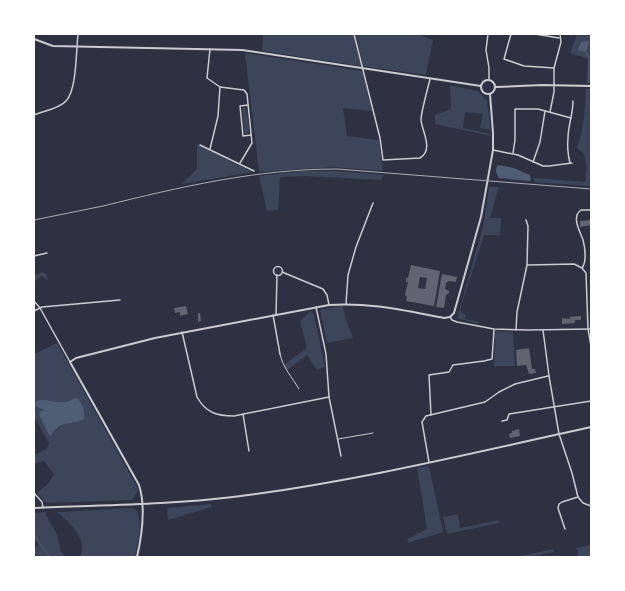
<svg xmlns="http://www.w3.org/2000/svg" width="625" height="591" font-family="Quicksand,sans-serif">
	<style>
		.green { fill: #3c4559; fill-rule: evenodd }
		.water { fill: #4f5d75 }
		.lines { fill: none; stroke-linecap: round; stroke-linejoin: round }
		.stream { stroke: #4f5d75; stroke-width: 1 }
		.building { fill: #626471; fill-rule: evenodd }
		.service { stroke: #caccd0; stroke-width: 1 }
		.minor { stroke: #caccd0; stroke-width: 1.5 }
		.tertiary { stroke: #caccd0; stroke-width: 2 }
		.rail { stroke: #abadb3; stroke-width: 1 }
	</style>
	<rect width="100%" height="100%" fill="#2d3142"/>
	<g class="green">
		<polygon points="263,34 353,34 361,66 262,51"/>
		<polygon points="356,34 416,34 433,40 426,75 363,66"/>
		<polygon points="577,34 591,34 591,84 587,84 588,59 570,53"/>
		<polygon points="245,53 362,71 372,111 343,108 347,136 379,140 383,171 333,167 259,172"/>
		<polygon points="450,85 478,91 487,101 491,130 480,128 483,114 465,112 463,128 491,134 491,136 435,124 435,115 451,109"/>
		<path d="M586,89H591V152L590,167L591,186L534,182V178L585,182C587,171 589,154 577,148C584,129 585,109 586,89Z"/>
		<polygon points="244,107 247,109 249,132 247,134 244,132 242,109"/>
		<polygon points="197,144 252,172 182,184 197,169"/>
		<polygon points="303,171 336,171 383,175 381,180 305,176 280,177 278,210 267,211 259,176"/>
		<polygon points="489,187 499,187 490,218 501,218 500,235 484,235 460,310 462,313 466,315 465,319 479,322 477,324 457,318 483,227"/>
		<polygon points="42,272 46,274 48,280 41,276 36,281 34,276"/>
		<polygon points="343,306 345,317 353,338 327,343 320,310 322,309"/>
		<polygon points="311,311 314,315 325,367 317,370 307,355 287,370 284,365 307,348 300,321"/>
		<polygon points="497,331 513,332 515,366 494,366 495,333"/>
		<path d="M57,343L136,485L138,491L132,500L46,503L37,493L49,483L54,474L44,461L34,464V455L47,449L49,443L34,416V354ZM75,398C80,404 87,411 84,419C80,422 77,421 72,422C62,424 56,429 50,436L40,418L39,415L44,411L40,409L57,403L69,402Z"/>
		<polygon points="429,466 443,532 408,543 407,539 427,529 417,468"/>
		<polygon points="211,504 212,507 168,520 167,508"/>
		<path d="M132,508L137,511C143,525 138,542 135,557H80C89,540 69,522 57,512Z"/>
		<polygon points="46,512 46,515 57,534 61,552 64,554 63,557 45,557 35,555 35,557 34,557 34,548 34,550 38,545 34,539 34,513"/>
		<polygon points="458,514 460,528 498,520 499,523 448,534 446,531 443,517"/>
		<polygon points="591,545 591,556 590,557 578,557 578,550 575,548"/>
		<polygon points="553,549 554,552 529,557 517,557"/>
	</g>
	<g class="water">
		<polygon points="589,41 586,52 578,50 581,42"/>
		<path d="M498,165L514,168L530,175L531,180L529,181L499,178C497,175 494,170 498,165Z"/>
		<path d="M75,398H77C82,402 86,413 84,419C73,426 60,419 51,436L49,435L39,415L40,412L44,410L37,407L35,405L36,401C50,397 60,408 75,398Z"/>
	</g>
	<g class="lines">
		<g class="stream">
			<polyline points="586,52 589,59 588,82"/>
			<polyline points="34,534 46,553 48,554 50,557"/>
		</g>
	</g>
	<g class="building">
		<polygon points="591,220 591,225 580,227 580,221"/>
		<path d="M411,265L440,271L434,306L406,301L407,297L405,295L408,282H406V278H408ZM420,277L427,278L425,289L418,288Z"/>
		<polygon points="442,274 457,277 456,282 449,281 446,283 445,289 449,291 449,293 446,295 444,308 436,307"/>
		<polygon points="186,306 188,314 180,316 180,312 175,313 174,308"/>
		<polygon points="198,313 200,313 201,321 198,322"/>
		<polygon points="581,316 581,320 575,320 575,323 562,324 562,318 570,319 570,317"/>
		<polygon points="529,348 532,369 535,369 536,373 529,374 526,365 517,366 516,350"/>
		<polygon points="519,429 520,436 510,438 509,434 512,433 512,431"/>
	</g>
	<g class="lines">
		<g class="service">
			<path d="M280,354C283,368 292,377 299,389"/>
			<polyline points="338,439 373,433"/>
		</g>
		<g class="minor">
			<path d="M354,34L380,138L383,160L420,158C434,150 422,131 421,120C421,112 428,88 430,79"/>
			<polyline points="488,34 486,50 489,68 489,79"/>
			<polyline points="511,34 504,59 524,66 554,68"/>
			<polyline points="535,34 559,38"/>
			<polyline points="220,87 244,90 247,94 252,143 240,163"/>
			<polyline points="248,105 240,106 243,136 251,135"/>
			<polyline points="550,112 554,92 554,68 561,42 560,34"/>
			<path d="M34,115C43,111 59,109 66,101C77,90 76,50 78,34"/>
			<polyline points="200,145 254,171"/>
			<polyline points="210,149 218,116 220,87 207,78 210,49"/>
			<polyline points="493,150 518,155 543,166 549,166 572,163"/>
			<polyline points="513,153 515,140 515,109 538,109 571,118"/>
			<polyline points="533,162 540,142 545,111"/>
			<path d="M570,163C568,155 567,147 568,138C568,126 573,114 573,101"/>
			<polyline points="34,256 47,253"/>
			<polyline points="527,265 574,264 582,268 586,273 588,329 591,346"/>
			<circle cx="278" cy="271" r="4.5"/>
			<path d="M582,268C587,262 585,247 583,240C580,231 571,217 581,210H591"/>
			<polyline points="282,272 323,289 327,295 329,305"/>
			<polyline points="34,301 40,308 70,362"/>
			<polyline points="346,304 348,275 356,247 373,203"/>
			<polyline points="316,307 326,354 329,397 341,456"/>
			<polyline points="34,311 42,307 120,300"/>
			<polyline points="273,315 280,354"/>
			<polyline points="276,315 277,275"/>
			<polyline points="450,317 452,320 457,322 494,329 529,330 591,329"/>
			<polyline points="516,330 517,312 527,265 528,226 526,220"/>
			<polyline points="543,330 549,376 559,434 572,473 578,497 583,503 591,506"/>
			<path d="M182,332L197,397C206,413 217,416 234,416L329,397"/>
			<polyline points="243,414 249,451"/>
			<polyline points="431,415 429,375 449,372 453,365 484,361 492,359 494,330"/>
			<polyline points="502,421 507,420 509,414 591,401"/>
			<polyline points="429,462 422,422 426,416 485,402 499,392 515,384 548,376"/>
			<polyline points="34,493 42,502 43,508"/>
			<polyline points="565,529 558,508 559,504 562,502 578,497"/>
		</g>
		<g class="tertiary">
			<polyline points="34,39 53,46 242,50 481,86"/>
			<circle cx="488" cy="87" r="7"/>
			<polyline points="496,87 542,85 591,86"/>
			<path d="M34,508C100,505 167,505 233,497C354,482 472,453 591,427"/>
			<path d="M137,557C142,535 146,507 139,485L70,362L76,358L155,338L329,305C369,302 406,311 444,318L450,317L454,313L481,217L493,150V133L490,94"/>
		</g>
		<path class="rail" d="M34,220C57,215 80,211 103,206C180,187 257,169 337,169L591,189"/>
	</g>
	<rect width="625" height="591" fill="none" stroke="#ffffff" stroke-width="70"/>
</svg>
